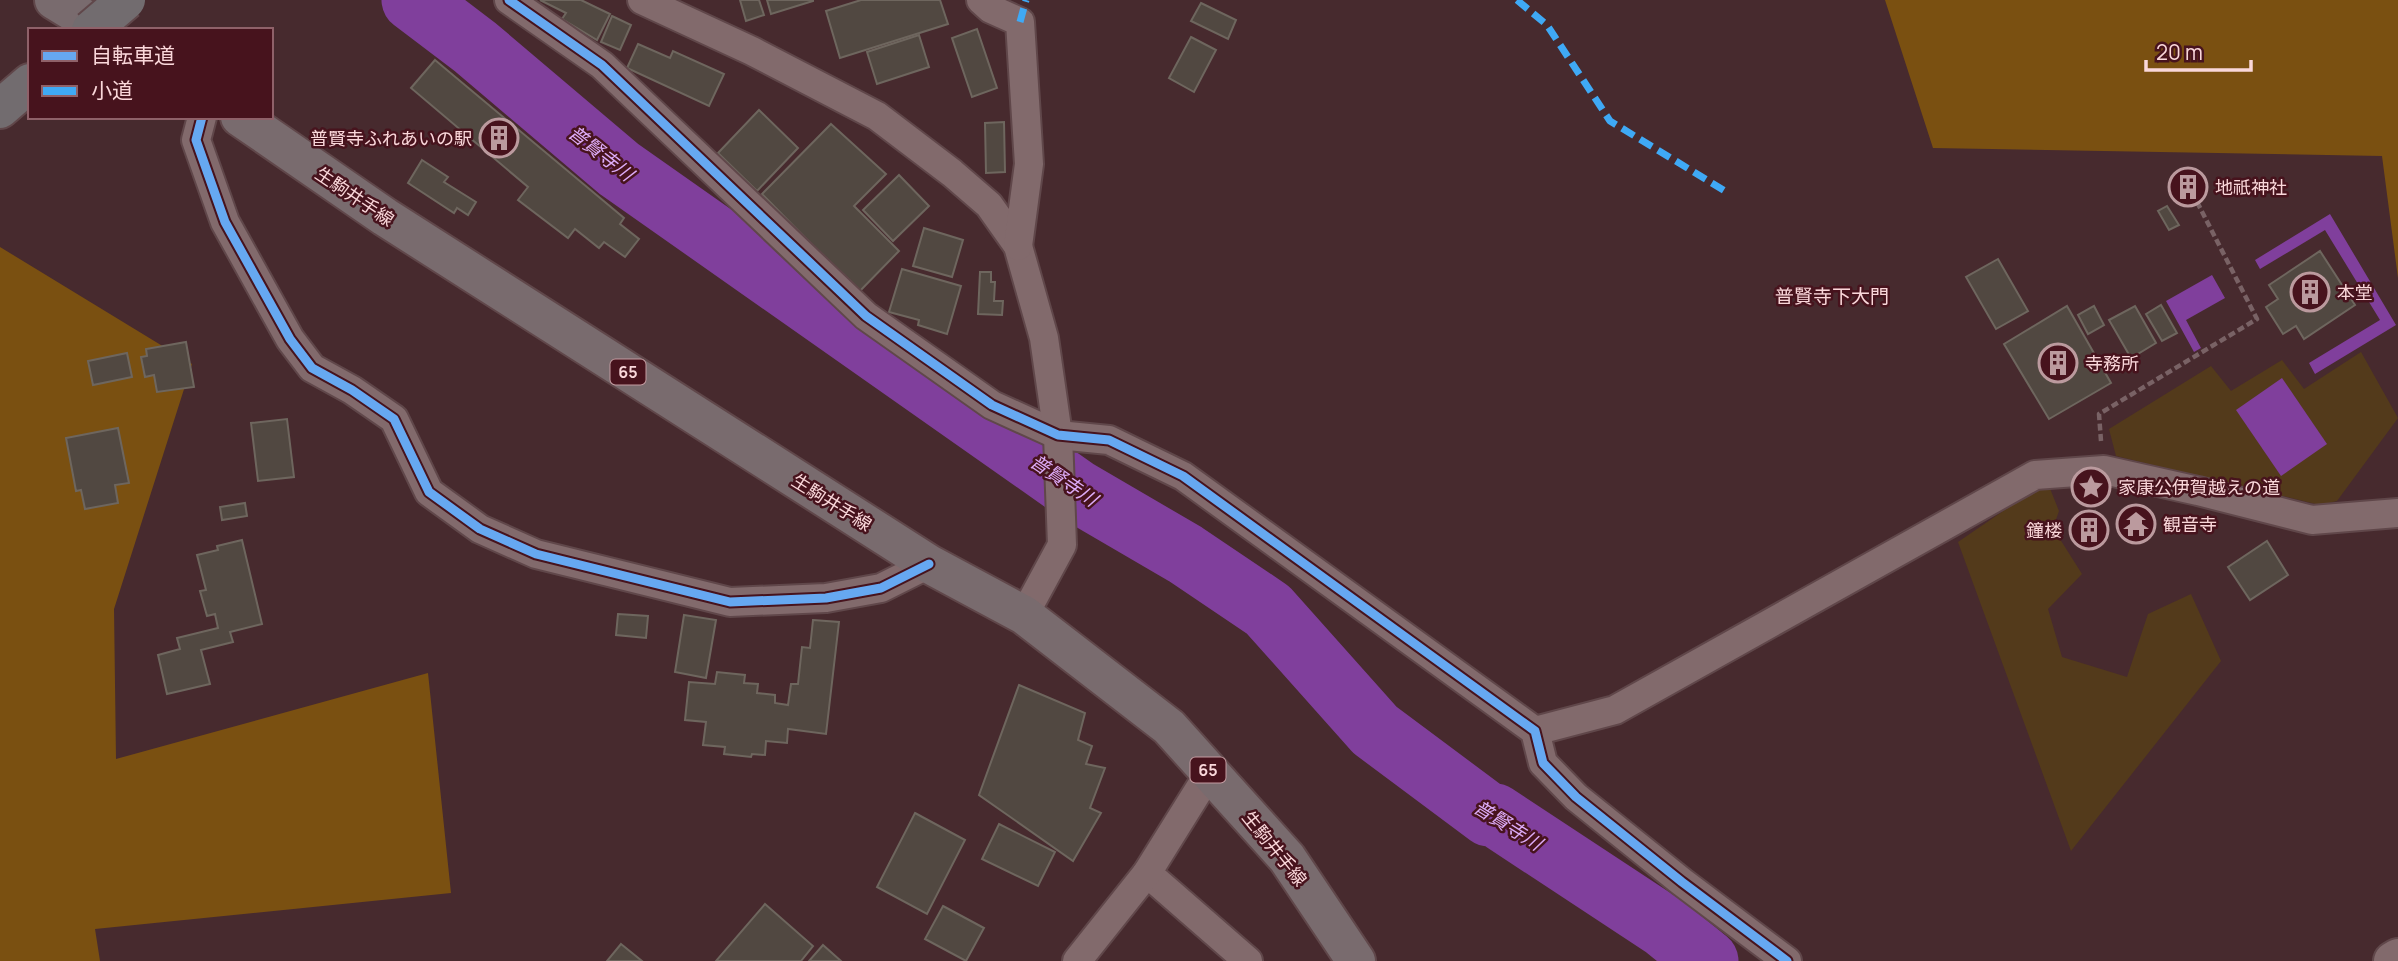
<svg xmlns="http://www.w3.org/2000/svg" width="2398" height="961" font-family="Manrope,'Noto Sans JP',sans-serif">
	<style>
		.green { fill: #533a1b }
		.forest { fill: #7a5011 }
		.water { fill: #803f9c }
		.lines { fill: none; stroke-linecap: round; stroke-linejoin: round }
		.river { stroke: #803f9c; stroke-width: 63 }
		.building { fill: #514841; stroke: #6e665e; stroke-width: 2 }
		.street-casing { stroke: #60474a; stroke-width: 32 }
		.secondary-casing { stroke: #60474a; stroke-width: 42 }
		.primary-casing { stroke: #60474a; stroke-width: 42 }
		.highway-casing { stroke: #60474a; stroke-width: 42 }
		.path { stroke: #796265; stroke-width: 4.5; stroke-dasharray: 7 3.5; stroke-linecap: butt }
		.street { stroke: #826a6c; stroke-width: 28 }
		.secondary { stroke: #826a6c; stroke-width: 38 }
		.primary { stroke: #796b6e; stroke-width: 38 }
		.highway { stroke: #726c6f; stroke-width: 38 }
		.highway-bridge-casing { stroke: #60474a; stroke-width: 42; stroke-linecap: butt }
		.highway-bridge { stroke: #726c6f; stroke-width: 38 }
		.quiet { stroke: #3fa9f5; stroke-width: 7; stroke-dasharray: 14 7; stroke-linecap: butt }
		.cycleway-casing { stroke: #47131d; stroke-width: 13 }
		.cycleway { stroke: #66a8f1; stroke-width: 9 }
		.labels { text-anchor: middle; dominant-baseline: central; stroke-width: 5; stroke-linejoin: round; paint-order: stroke }
		.shield { fill: #47131d; stroke: #c49ca1; stroke-width: 2 }
		.shield-label { font-size: 16px; font-weight: bold; fill: #fad7da }
		.poi-label { font-size: 18px; fill: #fad7da; stroke: #47131d; text-anchor: start }
		.street-label { font-size: 18px; fill: #fad7da; stroke: #47131d }
		.water-label { font-size: 19px; font-style: italic; fill: #dcabf7; stroke: #47131d }
		.neighbourhood-label { font-size: 19px; fill: #fad7da; stroke: #47131d }
	</style>
	<rect width="100%" height="100%" fill="#472a2e"/>
	<g class="green">
		<polygon points="2361,352 2398,418 2337,501 2320,505 2116,456 2109,429 2211,366 2231,391 2282,360 2304,389"/>
		<polygon points="2047,481 2059,511 2053,528 2082,574 2048,609 2062,657 2127,677 2148,614 2191,594 2221,661 2071,851 1958,542"/>
	</g>
	<g class="forest">
		<polygon points="1885,0 2398,0 2398,278 2382,156 1933,148"/>
		<polygon points="0,247 192,364 114,609 116,759 428,673 451,893 95,929 100,961 0,961"/>
	</g>
	<g class="water">
		<polygon points="2330,214 2396,325 2315,374 2309,363 2380,320 2325,230 2260,269 2255,260"/>
		<polygon points="2212,275 2225,298 2186,320 2201,348 2194,352 2166,301"/>
		<polygon points="2282,378 2327,444 2281,476 2236,410"/>
	</g>
	<g class="lines">
		<polyline class="river" points="413,0 475,47 619,169 1077,491 1185,554 1268,610 1375,730 1489,815 1495,815 1665,927 1707,961"/>
	</g>
	<g class="building">
		<polygon points="540,0 581,0 610,14 597,40 562,19 566,13"/>
		<polygon points="740,0 759,0 764,15 746,21"/>
		<polygon points="767,0 813,0 813,1 771,14"/>
		<polygon points="861,0 940,0 948,24 840,58 826,11"/>
		<polygon points="1201,3 1236,20 1228,39 1191,21"/>
		<polygon points="612,16 631,25 620,50 601,42"/>
		<polygon points="977,29 997,88 972,97 952,38"/>
		<polygon points="919,35 929,67 877,84 867,52"/>
		<polygon points="1191,37 1216,50 1194,92 1169,78"/>
		<polygon points="638,44 670,58 673,51 724,74 709,106 627,68"/>
		<polygon points="435,60 624,218 620,224 639,239 625,257 604,242 599,248 575,229 568,238 518,200 528,187 411,88"/>
		<polygon points="759,110 798,148 757,191 718,153"/>
		<polygon points="1004,122 1005,172 986,173 985,123"/>
		<polygon points="831,124 886,174 854,206 899,251 854,297 816,260 822,255 762,194"/>
		<polygon points="422,160 448,177 444,182 476,202 468,215 457,208 454,213 408,183"/>
		<polygon points="2191,169 2206,191 2184,205 2170,183"/>
		<polygon points="899,175 929,206 893,241 863,210"/>
		<polygon points="2167,206 2179,225 2169,230 2158,211"/>
		<polygon points="924,228 963,240 952,277 913,266"/>
		<polygon points="2320,251 2355,305 2304,339 2296,326 2283,334 2266,307 2278,299 2269,285"/>
		<polygon points="1998,259 2028,311 1996,329 1966,277"/>
		<polygon points="902,269 961,286 947,334 918,325 919,320 889,312"/>
		<polygon points="980,272 991,272 991,282 995,282 994,301 1003,301 1002,315 978,314"/>
		<polygon points="2161,305 2177,333 2162,341 2146,314"/>
		<polygon points="2067,306 2111,383 2049,419 2004,344"/>
		<polygon points="2094,306 2104,325 2088,334 2078,315"/>
		<polygon points="2135,306 2156,343 2131,358 2109,320"/>
		<polygon points="186,342 194,387 157,392 154,375 145,377 141,357 147,356 146,349"/>
		<polygon points="127,353 132,377 93,385 88,361"/>
		<polygon points="287,419 294,477 258,481 251,423"/>
		<polygon points="118,428 129,483 115,485 118,503 85,509 81,490 76,491 66,438"/>
		<polygon points="245,503 247,516 222,520 220,507"/>
		<polygon points="2095,511 2108,531 2083,548 2070,528"/>
		<polygon points="242,540 262,624 230,632 233,642 201,650 210,684 167,694 158,655 180,649 177,638 218,628 215,614 207,616 200,591 206,590 197,555 218,550 217,546"/>
		<polygon points="2267,541 2288,575 2250,600 2228,567"/>
		<polygon points="618,614 648,616 646,638 616,635"/>
		<polygon points="684,615 716,620 706,678 675,672"/>
		<polygon points="813,620 839,622 826,734 788,729 787,743 766,741 765,755 752,754 751,757 724,754 725,747 703,745 706,722 685,720 689,682 715,684 717,672 745,675 744,683 758,684 757,693 775,695 775,703 788,705 791,684 798,684 802,647 810,648"/>
		<polygon points="1019,685 1085,713 1078,740 1092,746 1086,764 1105,768 1090,808 1101,813 1073,861 979,795"/>
		<polygon points="915,813 965,840 927,914 877,887"/>
		<polygon points="999,824 1055,852 1038,886 982,859"/>
		<polygon points="765,904 813,946 801,961 716,961"/>
		<polygon points="943,906 984,928 966,961 925,939"/>
		<polygon points="621,944 642,961 607,961"/>
		<polygon points="823,945 841,961 809,961"/>
	</g>
	<g class="lines">
		<defs>
			<g id="street">
				<polyline points="509,0 602,65 866,316 992,405 1058,435 1109,440 1183,476 1535,731 1543,763 1576,797 1682,882 1787,961"/>
				<polyline points="642,0 752,51 877,116 952,173 989,205 1018,246 1044,338 1058,435 1062,545 1024,615"/>
				<polyline points="981,0 991,9 1020,22 1029,164 1018,246"/>
				<polyline points="202,117 196,140 225,222 290,339 312,368 352,390 394,419 429,492 480,529 536,554 730,602 826,598 881,588 929,564"/>
				<polyline points="1535,731 1615,710 2035,475 2104,470 2198,491 2312,520 2398,513"/>
				<polyline points="1147,873 1248,961"/>
				<polyline points="1077,961 1147,873 1210,772"/>
			</g>
			<polyline id="secondary" points="2393,961 2398,958"/>
			<g id="primary">
				<polyline points="54,0 103,30"/>
				<polyline points="240,117 385,217 799,481 929,564 1024,615 1169,727 1287,858 1356,961"/>
			</g>
			<polyline id="highway" points="0,109 30,83"/>
		</defs>
		<use href="#street" class="street-casing"/>
		<use href="#secondary" class="secondary-casing"/>
		<use href="#primary" class="primary-casing"/>
		<use href="#highway" class="highway-casing"/>
		<polyline class="path" points="2101,441 2099,414 2257,319 2195,198"/>
		<use href="#street" class="street"/>
		<use href="#secondary" class="secondary"/>
		<use href="#primary" class="primary"/>
		<use href="#highway" class="highway"/>
		<defs>
			<polyline id="highway-bridge" points="91,30 126,0"/>
		</defs>
		<use href="#highway-bridge" class="highway-bridge-casing"/>
		<use href="#highway-bridge" class="highway-bridge"/>
		<g class="quiet">
			<polyline points="1517,0 1547,25 1610,121 1725,191"/>
			<polyline points="1020,22 1026,0"/>
		</g>
		<defs>
			<g id="cycleway">
				<polyline points="509,0 602,65 866,316 992,405 1058,435 1109,440 1183,476 1535,731 1543,763 1576,797 1682,882 1787,961"/>
				<polyline points="202,117 196,140 225,222 290,339 312,368 352,390 394,419 429,492 480,529 536,554 730,602 826,598 881,588 929,564"/>
			</g>
		</defs>
		<use href="#cycleway" class="cycleway-casing"/>
		<use href="#cycleway" class="cycleway"/>
	</g>
	<defs>
		<symbol id="building-ring" viewBox="-11 -11 22 22"><circle r="9.5" fill="#47131d" stroke="#bb9a9e" stroke-width="1.5"/><path d="M-4-6H4V6H1V3H-1V6H-4ZM-2.5-4.3h1.7v1.8h-1.7ZM.8-4.3h1.7v1.8H.8ZM-2.5-1h1.7V.8h-1.7ZM.8-1h1.7V.8H.8Z" fill="#bb9a9e"/></symbol>
		<symbol id="sight-ring" viewBox="-11 -11 22 22"><circle r="9.5" fill="#47131d" stroke="#bb9a9e" stroke-width="1.5"/><path d="M0-6L1.8-2.2L6-1.7L2.9 1.2L3.7 5.4L0 3.3L-3.7 5.4L-2.9 1.2L-6-1.7L-1.8-2.2Z" fill="#bb9a9e"/></symbol>
		<symbol id="temple-ring" viewBox="-11 -11 22 22"><circle r="9.5" fill="#47131d" stroke="#bb9a9e" stroke-width="1.5"/><path d="M0-6L5-2H3V0L6.5 2.5H4V6H1.5V3h-3V6H-4V2.5H-6.5L-3 0V-2H-5Z" fill="#bb9a9e"/></symbol>
	</defs>
	<g fill-rule="evenodd">
		<use href="#building-ring" x="477" y="116" width="44" height="44"/>
		<use href="#building-ring" x="2166" y="165" width="44" height="44"/>
		<use href="#building-ring" x="2288" y="270" width="44" height="44"/>
		<use href="#building-ring" x="2036" y="341" width="44" height="44"/>
		<use href="#sight-ring" x="2069" y="465" width="44" height="44"/>
		<use href="#temple-ring" x="2114" y="502" width="44" height="44"/>
		<use href="#building-ring" x="2067" y="508" width="44" height="44"/>
	</g>
	<g class="labels">
		<g class="shield">
			<rect x="610.5" y="359.5" width="35" height="25" rx="5"/>
			<rect x="1190.5" y="757.5" width="35" height="25" rx="5"/>
		</g>
		<g class="shield-label">
			<text x="628" y="372">65</text>
			<text x="1208" y="770">65</text>
		</g>
		<g class="poi-label">
			<text x="472" y="138" text-anchor="end">普賢寺ふれあいの駅</text>
			<text x="2215" y="187">地祇神社</text>
			<text x="2337" y="292">本堂</text>
			<text x="2085" y="363">寺務所</text>
			<text x="2118" y="487">家康公伊賀越えの道</text>
			<text x="2163" y="524">観音寺</text>
			<text x="2062" y="530" text-anchor="end">鐘楼</text>
		</g>
		<g class="street-label">
			<text transform="translate(355 196) rotate(34)">生駒井手線</text>
			<text transform="translate(832 502) rotate(32)">生駒井手線</text>
			<text transform="translate(1275 848) rotate(51)">生駒井手線</text>
		</g>
		<g class="water-label">
			<text transform="translate(601 153) rotate(38)">普賢寺川</text>
			<text transform="translate(1064 480) rotate(34)">普賢寺川</text>
			<text transform="translate(1508 825) rotate(32)">普賢寺川</text>
		</g>
		<g class="neighbourhood-label">
			<text x="1832" y="296">普賢寺下大門</text>
		</g>
	</g>
	<rect x="28" y="28" width="245" height="91" fill="#47131d" stroke="#8f6169" stroke-width="2"/>
	<rect x="42" y="51" width="35" height="10" fill="#66a8f1" stroke="#8f6169" stroke-width="2"/>
	<text x="91" y="63" font-size="21" fill="#fad7da">自転車道</text>
	<rect x="42" y="86" width="35" height="10" fill="#3fa9f5" stroke="#8f6169" stroke-width="2"/>
	<text x="91" y="98" font-size="21" fill="#fad7da">小道</text>
	<path d="M2146 60v10h105v-10" fill="none" stroke="#fad7da" stroke-width="3.5"/>
	<text x="2156" y="60" font-size="21" fill="#fad7da" stroke="#47131d" stroke-width="5" paint-order="stroke">20 m</text>
</svg>
